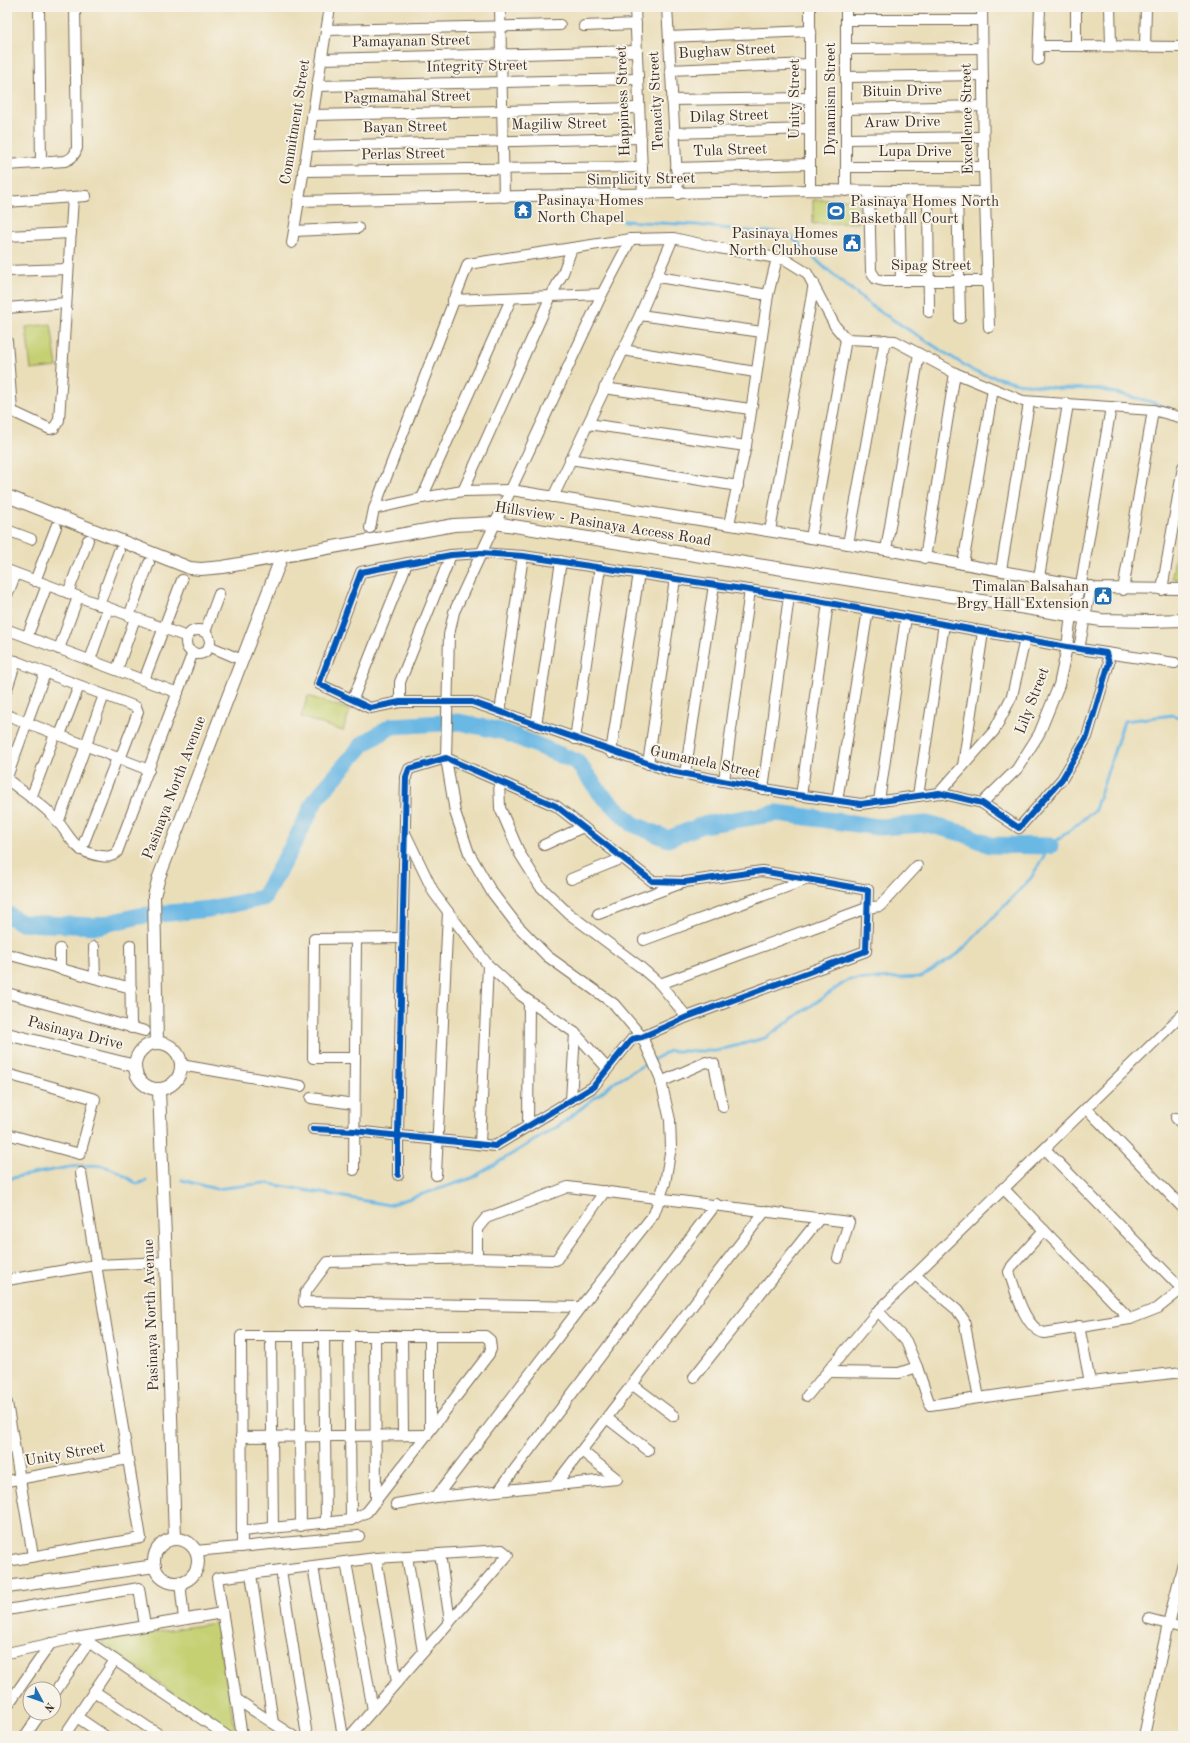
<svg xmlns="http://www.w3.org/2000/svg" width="1190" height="1743" font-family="'Old Standard TT',serif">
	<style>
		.green { fill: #c4d072; stroke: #807d48 }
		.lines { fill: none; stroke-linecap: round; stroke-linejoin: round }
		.stream { stroke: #6bb8e4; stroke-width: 3 }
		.river { stroke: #6bb8e4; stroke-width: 17 }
		.minor-casing { stroke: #786954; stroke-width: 12 }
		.tertiary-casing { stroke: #786954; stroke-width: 14 }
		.minor { stroke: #fff; stroke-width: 10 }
		.tertiary { stroke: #fff; stroke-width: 12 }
		.cycleway-casing { stroke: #f7f3e8; stroke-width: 8 }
		.cycleway { stroke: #0057b8; stroke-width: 6 }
		.labels { text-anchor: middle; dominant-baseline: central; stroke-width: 4; stroke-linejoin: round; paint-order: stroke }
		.street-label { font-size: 15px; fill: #3b2a1e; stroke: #f7f3e8 }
		.poi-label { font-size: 15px; fill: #3b2a1e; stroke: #f7f3e8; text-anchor: start }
	</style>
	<rect width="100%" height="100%" fill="#f7f3e8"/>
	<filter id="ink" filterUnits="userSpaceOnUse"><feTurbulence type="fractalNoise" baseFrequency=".025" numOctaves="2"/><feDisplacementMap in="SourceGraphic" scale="8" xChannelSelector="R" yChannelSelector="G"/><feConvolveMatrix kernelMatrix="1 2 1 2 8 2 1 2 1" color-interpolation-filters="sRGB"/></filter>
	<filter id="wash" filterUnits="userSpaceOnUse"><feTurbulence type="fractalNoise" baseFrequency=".012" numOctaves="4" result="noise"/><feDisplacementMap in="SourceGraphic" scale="16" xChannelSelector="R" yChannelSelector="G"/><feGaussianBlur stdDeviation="0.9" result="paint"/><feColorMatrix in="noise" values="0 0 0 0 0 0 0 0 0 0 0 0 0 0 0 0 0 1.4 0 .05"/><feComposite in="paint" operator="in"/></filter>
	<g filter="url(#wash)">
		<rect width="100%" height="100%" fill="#eadeb9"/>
		<g class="green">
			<polygon points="858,199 859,223 813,224 813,200"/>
			<polygon points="51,324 57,367 31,370 26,327"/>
			<polygon points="1178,533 1183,533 1183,580 1172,578"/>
			<polygon points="308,696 350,710 343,731 301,717"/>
			<polygon points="215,1623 235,1728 232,1732 228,1732 101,1642 103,1640"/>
		</g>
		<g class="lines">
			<g class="stream">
				<polyline points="623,221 696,225 756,232 786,232 824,267 873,307 975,372 1018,383 1057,388 1099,389 1148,401 1169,409"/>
				<path d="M7,1179C30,1175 80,1162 102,1166C115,1168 126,1177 137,1184L146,1181"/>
				<polyline points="182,1180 216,1189 265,1183 389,1205 472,1178 560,1125 617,1080 669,1051 716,1051 765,1038 848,980 921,977 958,954 1031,878 1050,846 1095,810 1124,721 1173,715 1183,719"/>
			</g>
			<polyline class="river" points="7,914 21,923 97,926 139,916 209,909 263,898 293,845 316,799 363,744 392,726 459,722 505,732 577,762 601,794 633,824 668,839 702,825 778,813 878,827 927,824 965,834 990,845 1050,846"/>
		</g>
	</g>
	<g filter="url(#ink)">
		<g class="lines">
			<defs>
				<g id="minor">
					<polyline points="39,7 41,163"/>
					<polyline points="500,7 504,197"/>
					<polyline points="635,7 643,195"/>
					<polyline points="667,7 678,194"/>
					<polyline points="810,7 810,190"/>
					<polyline points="982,7 984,167 989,327"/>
					<polyline points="1076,7 1076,46 1183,47"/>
					<polyline points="1110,7 1111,45"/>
					<polyline points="846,20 982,20"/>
					<polyline points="584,26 636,24"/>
					<polyline points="326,30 560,25"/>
					<polyline points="669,37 811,31"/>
					<polyline points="1039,46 1076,46"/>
					<polyline points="1145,47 1146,7"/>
					<polyline points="846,49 982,48"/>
					<polyline points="322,59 637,51"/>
					<polyline points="1038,60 1040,7"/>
					<polyline points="670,70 809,64"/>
					<polyline points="846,77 982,75"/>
					<polyline points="317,86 638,79"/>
					<polyline points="672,100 809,98"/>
					<polyline points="846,109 983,106"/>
					<polyline points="312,115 639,108"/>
					<polyline points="674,133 810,129"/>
					<polyline points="846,139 983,137"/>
					<polyline points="308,146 641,138"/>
					<path d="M7,165L65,161C72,159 75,155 77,148L75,7"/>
					<polyline points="846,167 984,167"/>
					<polyline points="676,168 810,164"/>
					<polyline points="303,171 642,167"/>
					<polyline points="846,191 846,7"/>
					<polyline points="869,192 871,271 876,279 884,281 987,281"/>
					<polyline points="899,192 901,281"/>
					<polyline points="928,192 929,312"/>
					<polyline points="957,192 960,318"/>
					<polyline points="298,201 810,190 984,192"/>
					<polyline points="7,202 86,196"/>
					<polyline points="294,231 358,228"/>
					<polyline points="7,236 71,233"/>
					<polyline points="292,243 330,7"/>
					<polyline points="777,258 786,260 807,273 835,326 846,339 895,341 955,373 1023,401 1153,410 1183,418"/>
					<polyline points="7,271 68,269"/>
					<polyline points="658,277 768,295"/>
					<polyline points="453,300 551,296 563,273 572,248"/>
					<polyline points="7,308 66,303"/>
					<polyline points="640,315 762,332"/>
					<polyline points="7,341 12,411"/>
					<polyline points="623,350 755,372"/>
					<polyline points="604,388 750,409"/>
					<polyline points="7,409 50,429 54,428 59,420 73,197"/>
					<polyline points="588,424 746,446"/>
					<polyline points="570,459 738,486"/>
					<polyline points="463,491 551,296 602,294"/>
					<polyline points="553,497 640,315 673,238"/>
					<polyline points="422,498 511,299"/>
					<polyline points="374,509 422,498 463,491 511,490 886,550 1096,588 1183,589"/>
					<polyline points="370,528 374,509 468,264 631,239 673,238 719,248 777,258 768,295 746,446 729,524"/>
					<polyline points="7,530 31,539"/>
					<polyline points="770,531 814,283"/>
					<polyline points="811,538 846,339"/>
					<polyline points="848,544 885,340"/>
					<polyline points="886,550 919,354"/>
					<polygon points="481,553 523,556 802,598 1067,647 1106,653 1109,663 1087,737 1062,779 1019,828 982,803 939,793 861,804 797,795 670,771 472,702 400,702 370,708 319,684 361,572 451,555"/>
					<polyline points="925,558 955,373"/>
					<polyline points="963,564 993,389"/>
					<polyline points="7,570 187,637"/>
					<polyline points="1001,570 1029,403"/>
					<polyline points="1039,577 1068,404"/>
					<polyline points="35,581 56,527"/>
					<polyline points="1123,590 1153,410"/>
					<polyline points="1162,590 1183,467"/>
					<polyline points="68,593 88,540"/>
					<polyline points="7,595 16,574"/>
					<polyline points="99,605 119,551"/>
					<polyline points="129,616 149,563"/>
					<circle cx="198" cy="642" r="12"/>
					<polyline points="11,631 178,693"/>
					<polyline points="205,632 219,594"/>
					<polyline points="27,637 47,585"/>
					<polyline points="209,646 242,660"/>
					<polyline points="59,649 78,597"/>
					<polyline points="1079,649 1091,586"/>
					<polyline points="1106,653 1175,663"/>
					<polyline points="7,658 136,707 138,712 120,759"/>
					<polyline points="90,660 108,608"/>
					<polyline points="117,670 135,618"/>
					<polyline points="144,680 182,580"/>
					<polyline points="7,689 16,661"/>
					<polyline points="353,699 407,563"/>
					<polyline points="400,702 400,682 451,555"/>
					<polyline points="500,712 523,556"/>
					<polyline points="7,715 149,770"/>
					<polyline points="536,725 561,561"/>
					<polyline points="60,735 79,686"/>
					<polyline points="575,739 600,567"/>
					<polyline points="611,752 639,573"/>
					<polyline points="648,764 675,579"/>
					<polyline points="963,766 983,632"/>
					<polyline points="685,774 714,585"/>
					<polyline points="7,777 45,673"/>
					<path d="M7,779C21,791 38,801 51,814C70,832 70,852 101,856C108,857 112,857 117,852L193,652"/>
					<polyline points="499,781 500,808 520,854 540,886 568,913 639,966 660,984 687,1017"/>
					<polyline points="724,781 750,590"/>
					<polyline points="763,789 789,596"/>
					<polyline points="939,793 994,731 1012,696 1025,639"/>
					<polyline points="801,796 828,603"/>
					<polyline points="918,796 944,624"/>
					<polyline points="31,798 55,734"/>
					<polyline points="837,801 868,610"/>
					<polyline points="879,801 906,617"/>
					<polyline points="982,803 1017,769 1039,734 1059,685 1067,647 1071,615 1081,584 1111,407"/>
					<polyline points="58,823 104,695"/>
					<polyline points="406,835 434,893 488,965 522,996 575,1033 607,1068"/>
					<polyline points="544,845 583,827"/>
					<polyline points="81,850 117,758"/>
					<polyline points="571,879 623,858"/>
					<polyline points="598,914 679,884"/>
					<polyline points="644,940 808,879"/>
					<polyline points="130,945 131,1028"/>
					<polyline points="94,947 95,978"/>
					<polyline points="7,954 131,988"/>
					<polyline points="60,969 60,949"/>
					<polyline points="660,984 867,908 880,906 917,866"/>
					<polyline points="7,993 145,1031"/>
					<polyline points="355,1058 313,1058 314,939 403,938"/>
					<polyline points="181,1065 301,1086"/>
					<polyline points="7,1074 95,1099 80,1154 7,1134"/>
					<polyline points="661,1082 706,1062 714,1064 723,1107"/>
					<polyline points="311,1098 354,1104"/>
					<polyline points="571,1100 575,1033"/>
					<polyline points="1087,1109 1183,1208"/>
					<polyline points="1176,1118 1183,1125"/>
					<polyline points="528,1126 529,1001"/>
					<polyline points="313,1129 354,1131 495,1146 593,1087 632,1039 642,1037 687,1017 866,951 868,890 762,871 685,882 652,881 556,806 446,758 409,769 406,777 398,1135 398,1175"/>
					<polyline points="480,1144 488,965"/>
					<polyline points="1045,1149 1183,1290"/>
					<polyline points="354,1170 356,938"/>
					<polyline points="436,1175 448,912"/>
					<polyline points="1003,1188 1130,1319"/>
					<path d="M1044,1230L1012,1266L1009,1272C1015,1288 1024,1328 1044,1333L1130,1319L1158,1308L1183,1288"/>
					<polyline points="477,1258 477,1229 486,1218 568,1187 849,1222 838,1258"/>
					<polyline points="915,1275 957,1310 964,1320 979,1398"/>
					<polyline points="7,1280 96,1265 166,1262"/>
					<polyline points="580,1307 304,1302 305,1293 328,1262 477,1258 556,1260 605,1191"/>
					<polyline points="1079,1326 1090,1382"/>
					<polyline points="271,1336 273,1529"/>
					<polyline points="299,1336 301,1526"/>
					<polyline points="324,1336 326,1523"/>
					<polyline points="349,1336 351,1520"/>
					<polyline points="375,1336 376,1501"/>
					<polyline points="402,1336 403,1434"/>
					<polyline points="430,1336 430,1430"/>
					<polyline points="917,1367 930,1405 1090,1382 1183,1372"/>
					<polyline points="828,1372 899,1373 917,1367 906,1341 878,1311"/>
					<polyline points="694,1377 820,1218"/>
					<polyline points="633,1385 674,1416"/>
					<polyline points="807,1396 878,1311 1183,1014"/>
					<polyline points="7,1403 33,1556"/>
					<polyline points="608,1419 648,1450"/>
					<polyline points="241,1437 427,1435"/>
					<polyline points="7,1481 128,1459"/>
					<polyline points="555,1485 765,1211"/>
					<polyline points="499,1490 716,1204"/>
					<polyline points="436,1497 583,1304 654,1214 665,1183 671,1147 670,1120 660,1077 642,1037 614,1004 547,956 517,925 491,891 469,853 455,812 446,758 449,635 454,612 602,294 631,239"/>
					<polyline points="396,1504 436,1497 617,1479 583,1452"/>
					<polyline points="242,1531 351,1520 367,1512 489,1354 491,1349 490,1340 485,1336 241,1336 242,1547"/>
					<polyline points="195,1551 359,1536"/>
					<polyline points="440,1554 450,1621"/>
					<polyline points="407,1556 423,1652"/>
					<polyline points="376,1558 397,1682"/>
					<polyline points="7,1561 141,1538 81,1173"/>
					<polyline points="346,1562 373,1710"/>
					<polyline points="313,1567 343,1736"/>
					<polyline points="281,1570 307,1736"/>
					<polyline points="251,1574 273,1723"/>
					<polyline points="180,1582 184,1619"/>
					<polyline points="7,1610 139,1588 145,1626"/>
					<polyline points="1149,1619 1183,1628"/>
					<polyline points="81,1637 227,1736"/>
					<polyline points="7,1653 81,1637 222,1613"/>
					<polyline points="94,1691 161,1736"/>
					<polyline points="54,1694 89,1642"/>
					<polyline points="236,1699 293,1736"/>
					<polyline points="7,1706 51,1643"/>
					<polyline points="77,1717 105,1736"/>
					<polyline points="25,1736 41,1713"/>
					<polyline points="64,1736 115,1660"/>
					<polyline points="242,1736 217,1578 376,1558 502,1550 508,1555 350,1736"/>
					<polyline points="1144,1736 1168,1624 1183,1564"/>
				</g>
				<g id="tertiary">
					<polyline points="7,496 190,568 201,569 223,567 454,525 495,523 1101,620 1150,621 1183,620"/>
					<polyline points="7,1034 135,1066"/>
					<circle cx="158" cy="1066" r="23"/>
					<polyline points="157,1043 154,896 159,877 282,556"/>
					<polyline points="159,1090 166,1262 175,1539"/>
					<circle cx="176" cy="1561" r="22"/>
					<polyline points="7,1587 155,1566"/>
				</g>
			</defs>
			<use href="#minor" class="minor-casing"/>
			<use href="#tertiary" class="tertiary-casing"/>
			<use href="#minor" class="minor"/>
			<use href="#tertiary" class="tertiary"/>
			<defs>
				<g id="cycleway">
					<polygon points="481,553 523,556 802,598 1067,647 1106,653 1109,663 1087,737 1062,779 1019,828 982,803 939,793 861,804 797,795 670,771 472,702 400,702 370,708 319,684 361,572 451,555"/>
					<polyline points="313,1129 354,1131 495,1146 593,1087 632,1039 642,1037 687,1017 866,951 868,890 762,871 685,882 652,881 556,806 446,758 409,769 406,777 398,1135 398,1175"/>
				</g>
			</defs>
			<use href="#cycleway" class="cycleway-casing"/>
			<use href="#cycleway" class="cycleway"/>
		</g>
	</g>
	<defs>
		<symbol id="temple-square" viewBox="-11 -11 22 22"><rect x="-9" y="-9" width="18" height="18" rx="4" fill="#1f6fb2" stroke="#f7f3e8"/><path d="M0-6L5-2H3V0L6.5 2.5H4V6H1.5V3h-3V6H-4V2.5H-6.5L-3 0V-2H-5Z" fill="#fff"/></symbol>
		<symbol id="stadium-square" viewBox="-11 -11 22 22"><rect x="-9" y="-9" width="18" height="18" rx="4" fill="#1f6fb2" stroke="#f7f3e8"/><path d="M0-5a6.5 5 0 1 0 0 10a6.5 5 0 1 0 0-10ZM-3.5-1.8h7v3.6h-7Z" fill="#fff"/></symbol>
		<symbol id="civic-square" viewBox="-11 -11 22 22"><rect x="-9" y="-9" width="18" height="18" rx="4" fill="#1f6fb2" stroke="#f7f3e8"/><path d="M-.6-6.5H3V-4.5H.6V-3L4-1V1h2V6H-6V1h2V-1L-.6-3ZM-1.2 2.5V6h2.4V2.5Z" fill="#fff"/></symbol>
	</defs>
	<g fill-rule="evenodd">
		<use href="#temple-square" x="512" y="199" width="22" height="22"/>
		<use href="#stadium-square" x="825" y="200" width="22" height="22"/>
		<use href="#civic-square" x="841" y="232" width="22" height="22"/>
		<use href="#civic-square" x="1092" y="585" width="22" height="22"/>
	</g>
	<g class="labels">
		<g class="street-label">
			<text transform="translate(411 42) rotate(-1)">Pamayanan Street</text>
			<text transform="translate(727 52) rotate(-3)">Bughaw Street</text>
			<text transform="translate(477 67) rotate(-1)">Integrity Street</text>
			<text transform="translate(902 92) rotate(-1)">Bituin Drive</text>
			<text transform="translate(407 98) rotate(-1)">Pagmamahal Street</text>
			<text transform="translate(795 99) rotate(-90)">Unity Street</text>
			<text transform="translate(831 99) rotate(-90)">Dynamism Street</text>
			<text transform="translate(624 101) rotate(-92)">Happiness Street</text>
			<text transform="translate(657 101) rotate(-93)">Tenacity Street</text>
			<text transform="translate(729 117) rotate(-2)">Dilag Street</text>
			<text transform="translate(968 119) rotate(-91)">Excellence Street</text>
			<text transform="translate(296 122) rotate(-81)">Commitment Street</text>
			<text transform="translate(902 123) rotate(-1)">Araw Drive</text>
			<text transform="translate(559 125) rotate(-1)">Magiliw Street</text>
			<text transform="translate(405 128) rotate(-1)">Bayan Street</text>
			<text transform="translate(730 151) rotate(-2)">Tula Street</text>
			<text x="915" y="152">Lupa Drive</text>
			<text transform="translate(403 155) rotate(-1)">Perlas Street</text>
			<text transform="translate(641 180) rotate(-1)">Simplicity Street</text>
			<text x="931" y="266">Sipag Street</text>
			<text transform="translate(603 525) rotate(9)">Hillsview - Pasinaya Access Road</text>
			<text transform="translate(1033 701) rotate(-69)">Lily Street</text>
			<text transform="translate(705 763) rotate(12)">Gumamela Street</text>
			<text transform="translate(175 788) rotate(-69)">Pasinaya North Avenue</text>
			<text transform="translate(75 1034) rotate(14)">Pasinaya Drive</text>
			<text transform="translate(152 1315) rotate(-92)">Pasinaya North Avenue</text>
			<text transform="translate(65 1455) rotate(-10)">Unity Street</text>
		</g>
		<g class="poi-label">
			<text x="537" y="201">Pasinaya Homes<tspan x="537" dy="17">North Chapel</tspan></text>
			<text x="850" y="202">Pasinaya Homes North<tspan x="850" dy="17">Basketball Court</tspan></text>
			<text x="838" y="234" text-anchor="end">Pasinaya Homes<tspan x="838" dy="17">North Clubhouse</tspan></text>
			<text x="1089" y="587" text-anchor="end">Timalan Balsahan<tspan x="1089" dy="17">Brgy Hall Extension</tspan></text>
		</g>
	</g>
	<rect width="1190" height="1743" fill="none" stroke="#f7f3e8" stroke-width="24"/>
	<g transform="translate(42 1701) rotate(131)"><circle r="19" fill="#f7f3e8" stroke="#aca397"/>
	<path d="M0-3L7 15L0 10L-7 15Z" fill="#1f6fb2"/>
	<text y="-6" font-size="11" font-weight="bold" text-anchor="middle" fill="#3b2a1e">N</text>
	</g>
</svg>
